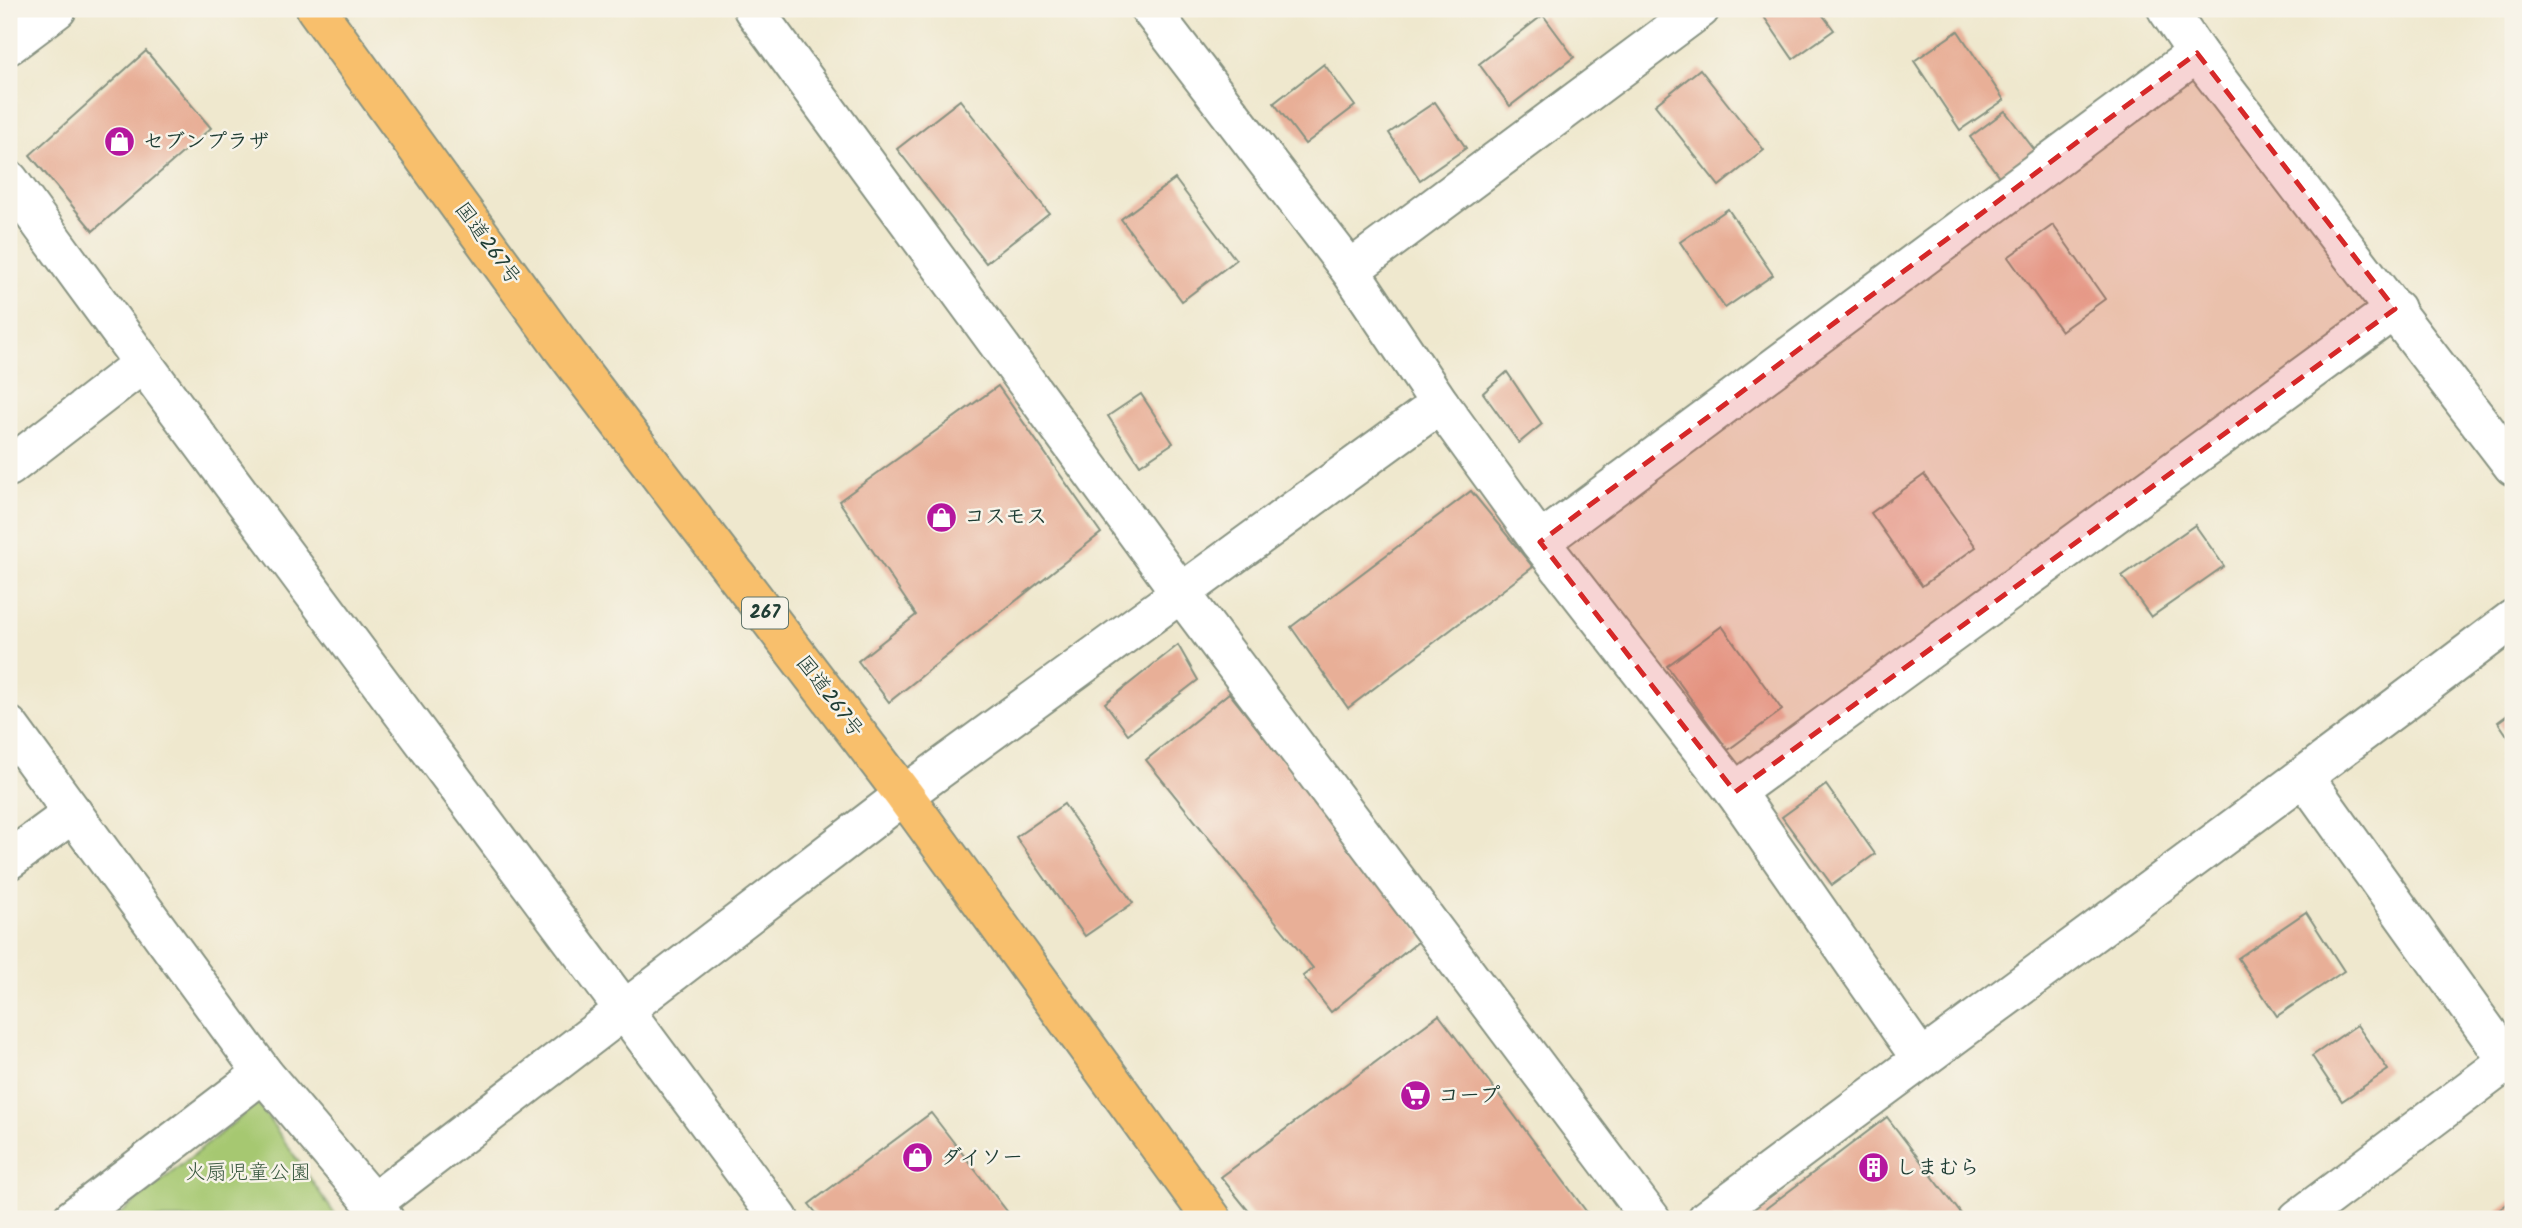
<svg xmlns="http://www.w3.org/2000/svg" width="2522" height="1228" font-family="Kalam,'Klee One',sans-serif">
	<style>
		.green { fill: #a6c871; stroke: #628252; stroke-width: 2 }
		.building { fill: #e8af97 }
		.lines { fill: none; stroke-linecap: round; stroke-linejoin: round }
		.minor-casing { stroke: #879281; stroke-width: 42 }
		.highway-casing { stroke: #879281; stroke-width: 42 }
		.minor { stroke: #fff; stroke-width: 38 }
		.highway { stroke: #f8bf6c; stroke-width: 38 }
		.marked { fill: #d62828; fill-opacity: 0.2; stroke: #d62828; stroke-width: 5; stroke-dasharray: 14 9; stroke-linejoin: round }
		.labels { text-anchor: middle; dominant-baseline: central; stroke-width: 5; stroke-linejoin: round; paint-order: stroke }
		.shield { fill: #f7f3e8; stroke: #60746a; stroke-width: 2 }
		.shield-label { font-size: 19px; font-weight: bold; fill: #1f3d34 }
		.poi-label { font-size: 21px; font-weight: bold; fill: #1f3d34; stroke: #f7f3e8; text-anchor: start }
		.street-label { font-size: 21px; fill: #1f3d34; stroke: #f7f3e8 }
		.park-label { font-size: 21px; fill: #3a5940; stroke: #f7f3e8 }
	</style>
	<rect width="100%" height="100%" fill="#f7f3e8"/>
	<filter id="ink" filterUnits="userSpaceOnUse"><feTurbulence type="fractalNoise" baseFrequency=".0143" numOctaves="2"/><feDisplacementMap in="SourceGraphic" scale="14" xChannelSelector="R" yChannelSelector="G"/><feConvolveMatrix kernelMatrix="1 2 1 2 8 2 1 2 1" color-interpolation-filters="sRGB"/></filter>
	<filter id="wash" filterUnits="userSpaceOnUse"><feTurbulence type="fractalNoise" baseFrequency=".00686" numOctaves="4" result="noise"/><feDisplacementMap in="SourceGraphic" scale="28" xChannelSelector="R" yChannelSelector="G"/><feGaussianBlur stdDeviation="1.57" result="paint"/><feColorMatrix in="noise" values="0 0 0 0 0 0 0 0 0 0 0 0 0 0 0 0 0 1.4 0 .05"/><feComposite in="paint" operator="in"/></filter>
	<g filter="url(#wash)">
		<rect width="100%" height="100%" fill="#efe8ce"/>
		<polygon class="green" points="258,1103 338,1219 114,1219"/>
		<g id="blocks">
			<g class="building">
				<polygon points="1768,9 1818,9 1834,30 1793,59 1762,14"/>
				<polygon points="1543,15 1574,57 1510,106 1479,64"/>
				<polygon points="1958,31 2004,100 1960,130 1914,61"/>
				<polygon points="146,51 211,128 93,231 30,155"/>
				<polygon points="1324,64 1355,106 1305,144 1274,103"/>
				<polygon points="1700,69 1764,150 1719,186 1655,105"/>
				<polygon points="960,100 1049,213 986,263 897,149"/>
				<polygon points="1435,102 1466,148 1420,180 1389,133"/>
				<polygon points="2005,111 2036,152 2001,179 1970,137"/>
				<polygon points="1175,179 1236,260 1182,301 1121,219"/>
				<polygon points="1728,209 1773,275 1725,308 1680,242"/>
				<polygon points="2053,225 2105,299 2061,331 2008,257"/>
				<polygon points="1507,372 1542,424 1519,443 1483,393"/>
				<polygon points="998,386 1101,533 889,702 858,661 916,615 839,501"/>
				<polygon points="1141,394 1173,443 1140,465 1108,416"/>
				<polygon points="1924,475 1976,547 1922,586 1871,513"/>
				<polygon points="1471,491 1533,567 1348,708 1291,627"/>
				<polygon points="2195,525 2224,566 2151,617 2122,576"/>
				<polygon points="1722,626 1782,710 1728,750 1667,666"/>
				<polygon points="1178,645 1198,680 1128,734 1105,703"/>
				<polygon points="1229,693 1424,937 1331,1012 1303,976 1313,968 1146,760"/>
				<polygon points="2513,711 2513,744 2498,722"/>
				<polygon points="1826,785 1875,854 1832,885 1782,817"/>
				<polygon points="1064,804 1133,903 1085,936 1016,837"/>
				<polygon points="2306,912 2344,971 2277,1016 2238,958"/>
				<polygon points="1439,1015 1592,1219 1255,1219 1221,1177"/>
				<polygon points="2357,1025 2388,1070 2342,1101 2312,1056"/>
				<polygon points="931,1113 1013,1219 821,1219 809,1204"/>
				<polygon points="1887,1117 1965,1219 1752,1219"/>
				<polygon points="2511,1201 2513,1204 2513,1219 2487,1219"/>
			</g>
		</g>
	</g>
	<g filter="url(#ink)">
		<use href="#blocks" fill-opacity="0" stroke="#879281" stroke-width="2"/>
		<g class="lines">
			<defs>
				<g id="minor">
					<polyline points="753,9 1180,592 1651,1219"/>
					<polyline points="1150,9 1350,270 1440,404 1540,542 1735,792 1921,1059"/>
					<polyline points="2167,9 2197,53 2513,466"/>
					<polyline points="9,45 57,9"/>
					<path d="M9,180C262,529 524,872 779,1219"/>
					<polyline points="1350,270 1700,9"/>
					<polyline points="9,467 142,364"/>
					<polyline points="1540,542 2197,53"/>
					<polyline points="9,726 263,1073 373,1203 384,1219"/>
					<polyline points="2305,778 2513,1068"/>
					<polyline points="1735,792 2395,309"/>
					<polyline points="9,860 73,813"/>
					<polyline points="373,1203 904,795 1440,404"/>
					<polyline points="72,1219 263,1073"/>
					<path d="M1707,1219C1975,1018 2246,822 2513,619"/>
					<polyline points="2298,1219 2513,1057"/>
				</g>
				<polyline id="highway" points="316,9 561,346 904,795 1212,1219"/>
			</defs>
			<use href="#minor" class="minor-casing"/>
			<use href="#highway" class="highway-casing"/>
			<use href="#minor" class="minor"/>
			<use href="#highway" class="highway"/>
		</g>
	</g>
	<path class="marked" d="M2197,53L2395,309L1735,792L1540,542Z"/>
	<defs>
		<symbol id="shop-disc" viewBox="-11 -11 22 22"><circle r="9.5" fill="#b5179e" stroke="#f7f3e8"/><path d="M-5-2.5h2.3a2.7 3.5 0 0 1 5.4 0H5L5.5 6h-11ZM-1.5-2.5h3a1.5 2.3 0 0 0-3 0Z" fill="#fff"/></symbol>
		<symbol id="supermarket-disc" viewBox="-11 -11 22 22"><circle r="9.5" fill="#b5179e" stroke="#f7f3e8"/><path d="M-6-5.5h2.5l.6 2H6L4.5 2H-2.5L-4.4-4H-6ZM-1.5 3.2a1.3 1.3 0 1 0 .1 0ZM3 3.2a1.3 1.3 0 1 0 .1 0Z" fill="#fff"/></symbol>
		<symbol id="building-disc" viewBox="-11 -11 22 22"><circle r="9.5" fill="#b5179e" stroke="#f7f3e8"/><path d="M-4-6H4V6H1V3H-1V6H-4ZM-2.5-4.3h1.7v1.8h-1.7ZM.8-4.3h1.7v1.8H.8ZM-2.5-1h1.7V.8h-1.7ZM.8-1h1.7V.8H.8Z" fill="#fff"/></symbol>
	</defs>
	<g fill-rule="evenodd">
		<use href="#shop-disc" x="102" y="124" width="35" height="35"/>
		<use href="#shop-disc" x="924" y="500" width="35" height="35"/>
		<use href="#supermarket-disc" x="1398" y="1078" width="35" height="35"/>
		<use href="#shop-disc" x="900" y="1140" width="35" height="35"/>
		<use href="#building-disc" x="1856" y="1150" width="35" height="35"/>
	</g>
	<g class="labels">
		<rect class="shield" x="742" y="597.5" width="46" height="31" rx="5"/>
		<g class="shield-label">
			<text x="765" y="613">267</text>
		</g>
		<g class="poi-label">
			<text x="143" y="142">セブンプラザ</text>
			<text x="964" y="517">コスモス</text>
			<text x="1438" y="1096">コープ</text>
			<text x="941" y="1158">ダイソー</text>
			<text x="1896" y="1168">しまむら</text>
		</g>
		<g class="street-label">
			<text transform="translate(487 244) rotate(54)">国道267号</text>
			<text transform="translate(829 697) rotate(53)">国道267号</text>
		</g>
		<g class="park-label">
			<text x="248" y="1173">火扇児童公園</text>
		</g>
	</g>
	<rect width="2522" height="1228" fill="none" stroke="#f7f3e8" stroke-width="35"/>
</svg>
